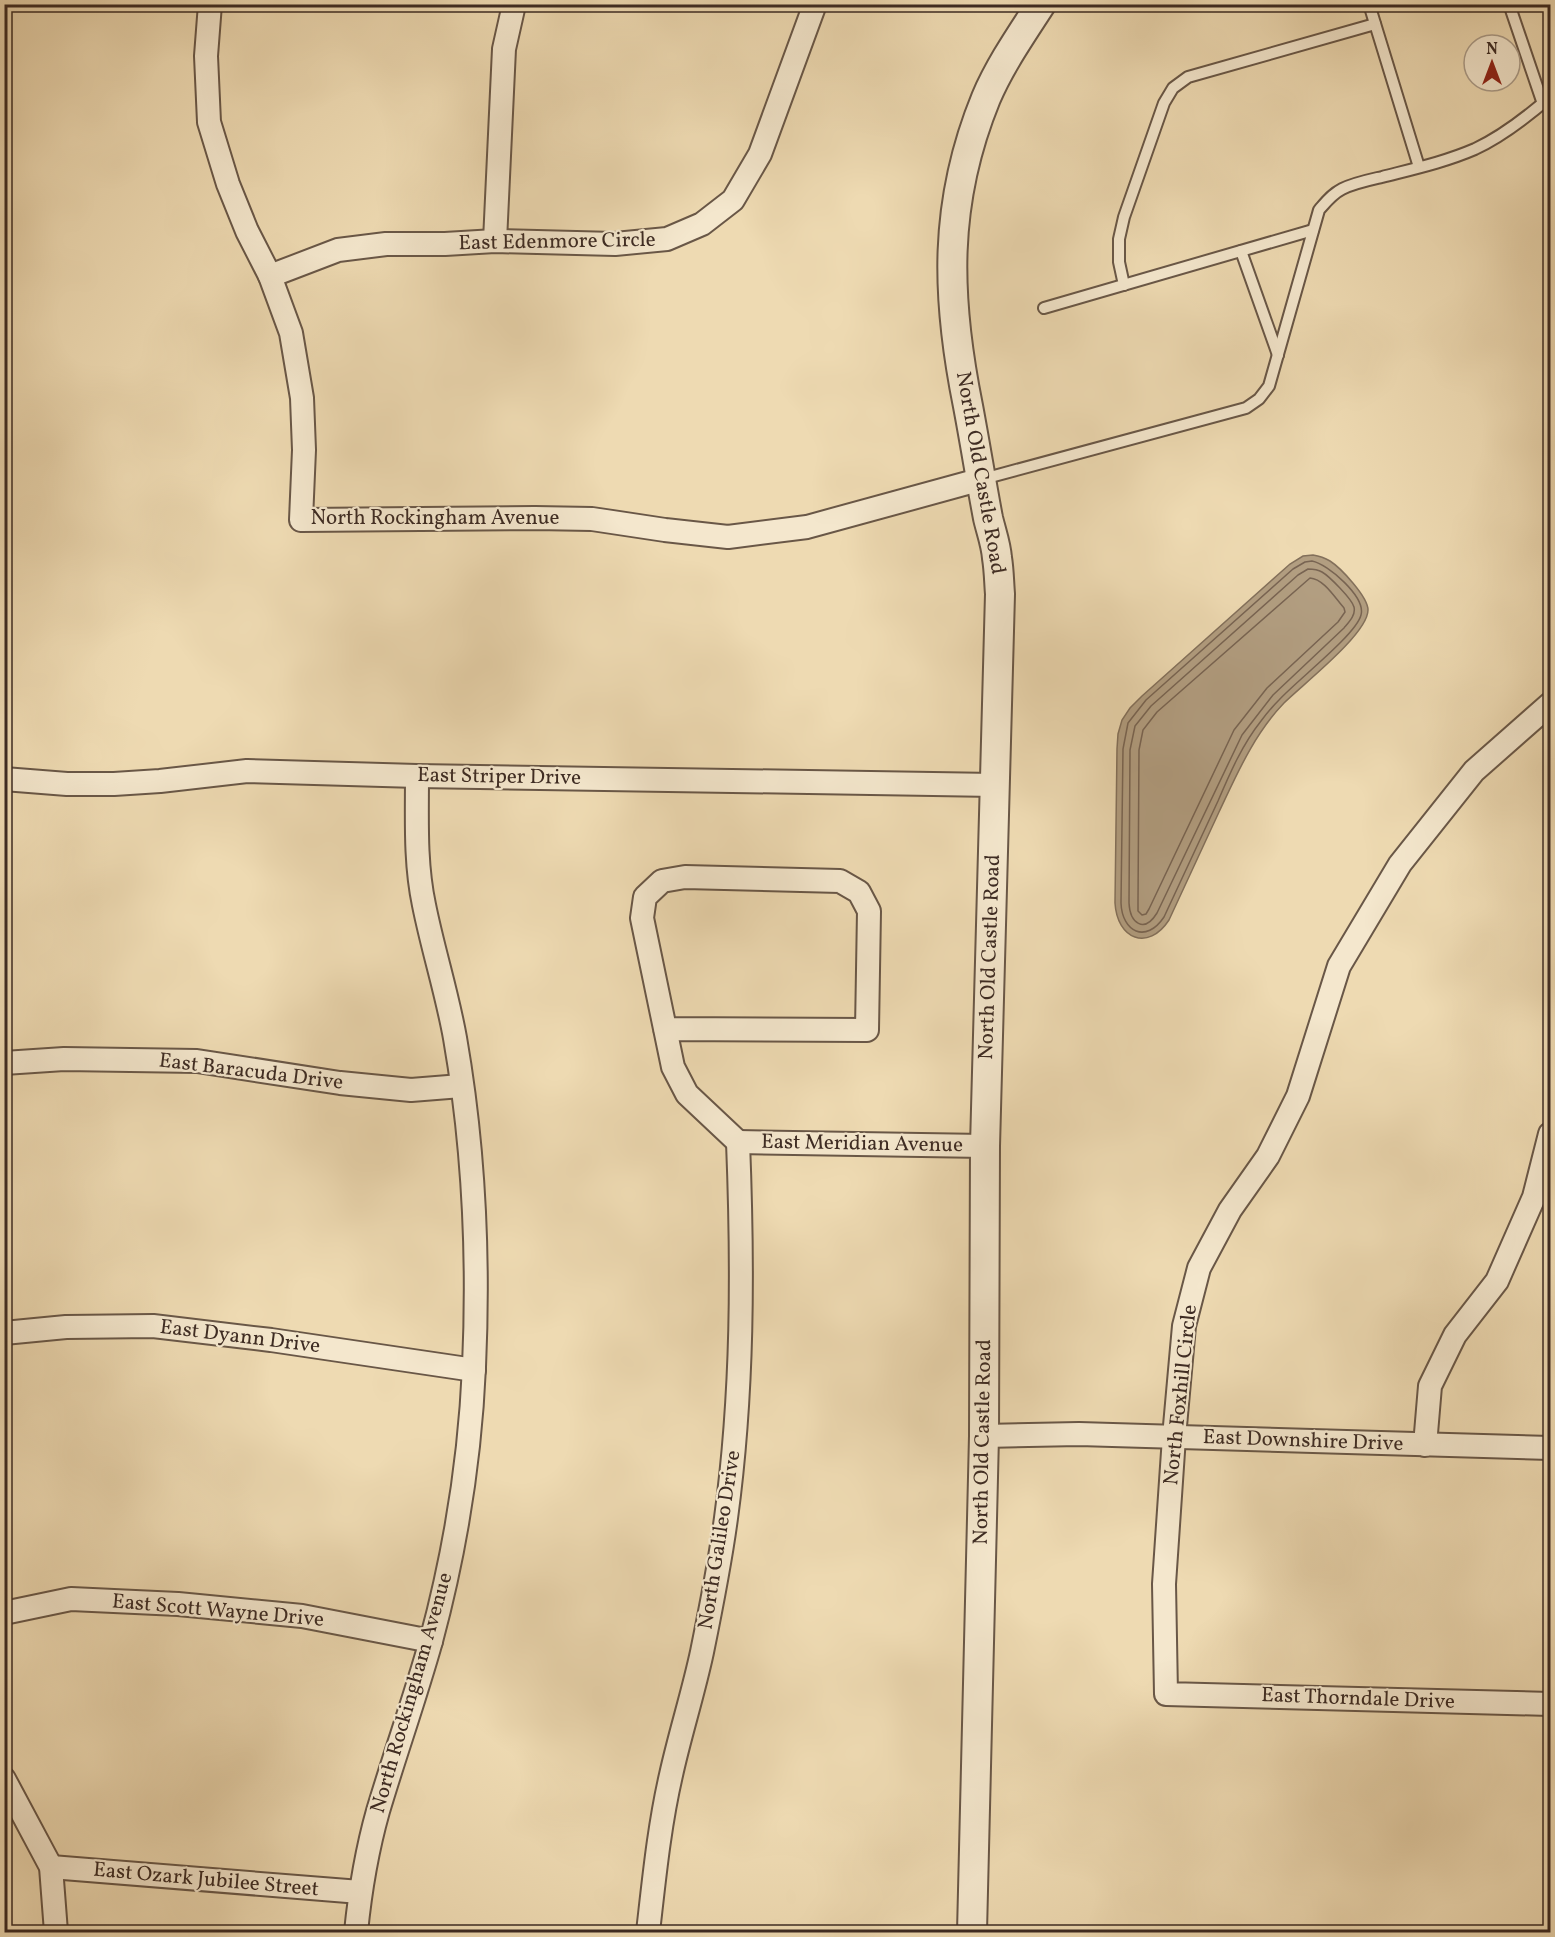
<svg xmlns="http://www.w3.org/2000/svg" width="1555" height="1937" font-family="Vollkorn,serif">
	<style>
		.water { fill: #b29e81; stroke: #83705b; stroke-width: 1.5 }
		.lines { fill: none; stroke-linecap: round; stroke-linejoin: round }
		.shore { stroke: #786452; stroke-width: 1.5 }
		.service-casing { stroke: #695747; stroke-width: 14 }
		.minor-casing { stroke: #695747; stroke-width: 26 }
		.tertiary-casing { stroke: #695747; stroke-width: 32 }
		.service { stroke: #f4e7cd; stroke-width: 10 }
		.minor { stroke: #f4e7cd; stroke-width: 22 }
		.tertiary { stroke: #f4e7cd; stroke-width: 28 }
		.labels { text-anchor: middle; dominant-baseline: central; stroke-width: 4.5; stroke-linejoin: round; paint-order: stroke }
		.street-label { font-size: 21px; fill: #3d2b23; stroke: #f4e7cd }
	</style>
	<rect width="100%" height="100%" fill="#eedab2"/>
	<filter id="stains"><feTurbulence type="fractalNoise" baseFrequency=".00333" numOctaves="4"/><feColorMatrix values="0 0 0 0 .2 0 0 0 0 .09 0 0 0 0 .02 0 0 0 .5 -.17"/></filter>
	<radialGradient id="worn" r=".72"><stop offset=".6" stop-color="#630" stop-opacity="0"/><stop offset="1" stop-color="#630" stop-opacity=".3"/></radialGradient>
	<path class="water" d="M1313,555C1319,556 1325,558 1330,561C1341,568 1368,597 1368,610C1368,634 1302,685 1284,703C1254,734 1237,774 1219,812C1202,848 1186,884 1169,920C1148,952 1117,939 1115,903L1117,749L1118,734L1122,720L1130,708L1142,696L1290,564L1303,556Z"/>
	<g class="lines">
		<g class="shore">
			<path d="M1312,561C1328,564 1366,597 1361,615C1356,635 1296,681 1279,700C1273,706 1267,713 1261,721C1242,745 1230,773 1218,801C1200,840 1182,878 1164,917C1146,944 1122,932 1121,903L1123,749L1128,723L1146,700L1293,569L1305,562Z"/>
			<path d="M1308,569C1313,569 1317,569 1322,572C1329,576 1352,599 1354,607C1356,615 1349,622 1344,628L1273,695L1242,735L1157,913C1144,934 1130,923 1129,903L1130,750L1135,726L1151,706L1298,575Z"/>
			<path d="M1310,578C1324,579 1335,598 1344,608L1345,612L1338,622L1267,688L1234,730L1149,909L1146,914L1142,915L1138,911V902L1139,750L1143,730L1157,712Z"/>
		</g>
		<defs>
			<g id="service">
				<polyline points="1369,4 1419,167"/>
				<polyline points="1509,4 1543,104"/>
				<polyline points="1241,251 1278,355"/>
				<polyline points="1124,285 1119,262 1119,239 1124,217 1164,103 1173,88 1188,77 1375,24"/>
				<polyline points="1044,308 1313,230"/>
				<path d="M983,479L1246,408L1259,399L1269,386L1319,210C1326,202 1332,194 1342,189C1354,183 1369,180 1382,177C1413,169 1445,162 1475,149C1503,136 1527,117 1550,97"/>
			</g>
			<g id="minor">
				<polyline points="210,4 206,56 209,122 228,184 247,231 270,276 291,333 302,398 304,450 301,520 535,518 592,519 665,530 728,537 807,527 982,479"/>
				<polyline points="495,241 504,49 513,9"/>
				<polyline points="270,276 338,250 386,244 445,244 495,241 615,244 667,239 702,224 733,200 760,154 815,4"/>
				<polyline points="1550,704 1474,771 1400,864 1339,966 1298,1096 1268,1156 1230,1210 1199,1268 1184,1326 1174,1437 1164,1584 1166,1694 1550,1704"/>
				<polyline points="4,779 67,784 114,784 160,781 247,771 417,776 995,785"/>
				<polyline points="665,1029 867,1030 869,911 859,892 840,881 685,877 662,881 645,897 642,918 673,1067 687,1094 738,1142"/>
				<polyline points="4,1063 64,1059 197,1061 340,1083 411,1090 461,1086"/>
				<polyline points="738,1142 985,1146"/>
				<polyline points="4,1333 66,1327 153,1326 271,1340 474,1370"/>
				<polyline points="984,1436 1079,1434 1550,1448"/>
				<polyline points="1425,1445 1430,1386 1455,1335 1497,1281 1534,1197 1550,1134"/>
				<polyline points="4,1613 71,1599 178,1604 302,1616 431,1641"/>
				<polyline points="4,1779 51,1867 56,1932"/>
				<polyline points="51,1867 360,1892"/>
				<path d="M356,1932C360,1892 367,1850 378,1811C395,1754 415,1698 431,1641C455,1552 470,1460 474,1367C479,1257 474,1147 455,1038C447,993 433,950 424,905C415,863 417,819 417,776"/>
				<path d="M648,1932C654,1880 659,1827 671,1775C680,1734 693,1694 702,1652C711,1608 720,1563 726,1518C743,1393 743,1268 738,1142"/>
			</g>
			<path id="tertiary" d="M972,1932L984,1436L985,1146L1000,594C999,582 999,570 997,558C996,544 991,531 988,518C981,481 975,443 968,406C946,297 943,203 986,98C1000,65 1021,35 1041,4"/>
		</defs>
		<use href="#service" class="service-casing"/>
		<use href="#minor" class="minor-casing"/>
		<use href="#tertiary" class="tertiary-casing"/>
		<use href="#service" class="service"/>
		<use href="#minor" class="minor"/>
		<use href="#tertiary" class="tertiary"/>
	</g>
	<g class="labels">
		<g class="street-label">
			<text transform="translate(557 242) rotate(-1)">East Edenmore Circle</text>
			<text transform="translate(980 473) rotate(80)">North Old Castle Road</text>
			<text x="435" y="518">North Rockingham Avenue</text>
			<text transform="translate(499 777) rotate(1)">East Striper Drive</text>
			<text transform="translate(990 957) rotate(-88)">North Old Castle Road</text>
			<text transform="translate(251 1072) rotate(7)">East Baracuda Drive</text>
			<text transform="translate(862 1144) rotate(1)">East Meridian Avenue</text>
			<text transform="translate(240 1337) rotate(7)">East Dyann Drive</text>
			<text transform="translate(1181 1395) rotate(-84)">North Foxhill Circle</text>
			<text transform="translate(1303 1441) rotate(2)">East Downshire Drive</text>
			<text transform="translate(983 1442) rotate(-89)">North Old Castle Road</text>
			<text transform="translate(720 1540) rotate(-81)">North Galileo Drive</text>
			<text transform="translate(218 1611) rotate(5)">East Scott Wayne Drive</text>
			<text transform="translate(412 1693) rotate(-74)">North Rockingham Avenue</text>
			<text transform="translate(1358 1699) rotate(2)">East Thorndale Drive</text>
			<text transform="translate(206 1880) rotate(5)">East Ozark Jubilee Street</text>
		</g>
	</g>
	<rect width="1555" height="1937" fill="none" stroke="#eedab2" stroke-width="24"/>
	<rect x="6" y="6" width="1543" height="1925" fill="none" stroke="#3d2b23" stroke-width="3"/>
	<rect x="12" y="12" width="1531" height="1913" fill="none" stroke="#3d2b23" stroke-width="1.5"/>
	<g transform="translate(1492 63)"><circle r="28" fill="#f4e7cd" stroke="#ab9c89" stroke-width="1.5"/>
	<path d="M0-4.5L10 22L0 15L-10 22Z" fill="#8f2418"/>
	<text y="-9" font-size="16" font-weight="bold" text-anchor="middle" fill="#3d2b23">N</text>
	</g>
	<rect width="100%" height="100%" filter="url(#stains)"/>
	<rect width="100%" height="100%" fill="url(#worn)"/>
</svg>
